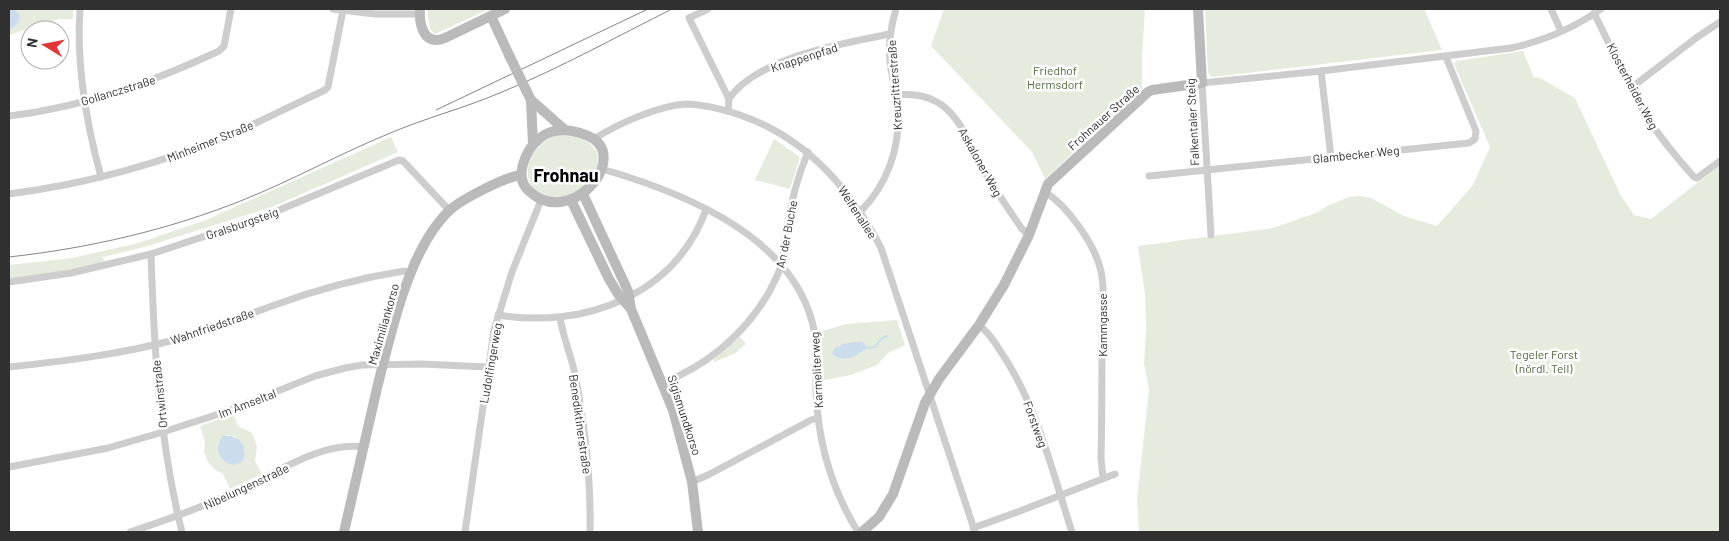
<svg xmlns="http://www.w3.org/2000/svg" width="1729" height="541" font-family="Barlow,sans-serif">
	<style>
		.green { fill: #e5ecde; fill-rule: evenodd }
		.water { fill: #cbdcec }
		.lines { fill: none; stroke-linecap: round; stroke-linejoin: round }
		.stream { stroke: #cbdcec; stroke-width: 2 }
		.street { stroke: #cdcdcd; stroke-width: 7 }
		.secondary { stroke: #bababa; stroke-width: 10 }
		.tram { stroke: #858585; stroke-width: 1 }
		.secondary-bridge { stroke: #bababa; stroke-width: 10 }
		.labels { text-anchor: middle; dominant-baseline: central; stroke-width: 5; stroke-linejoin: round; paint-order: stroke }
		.street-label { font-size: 12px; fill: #303030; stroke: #fff }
		.park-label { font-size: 12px; fill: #4f6b3d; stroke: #fff }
		.district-label { font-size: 18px; font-weight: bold; fill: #000; stroke: #fff }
	</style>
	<rect width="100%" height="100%" fill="#fff"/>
	<g class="green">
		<polygon points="9,9 73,9 73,19 59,19 9,35"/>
		<polygon points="427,9 489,9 435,34 430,29"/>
		<polygon points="944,9 1145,9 1142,57 1142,89 1045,179 1032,152 931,46"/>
		<polygon points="1205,9 1424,9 1442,50 1212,77 1208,73"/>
		<polygon points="1523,51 1534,78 1538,77 1575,98 1621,196 1634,215 1651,219 1720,165 1720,532 1139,532 1137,499 1149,390 1144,364 1146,330 1145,294 1138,246 1273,228 1316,213 1327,206 1349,197 1360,196 1371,198 1404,216 1437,226 1473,185 1490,147 1454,64 1456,61"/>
		<path d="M557,135C565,135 572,136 579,138C619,151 587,198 558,198C513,197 523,146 557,135Z"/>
		<polygon points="391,137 398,152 272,207 148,246 103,257 104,264 9,280 9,265 72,258 107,250 135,244 206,220"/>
		<polygon points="774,139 800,157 790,189 755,180"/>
		<path d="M897,320L905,345L888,353L877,365L851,375L820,381L819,332L846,324ZM863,342L867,347C859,357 848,359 836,357Z"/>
		<polygon points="740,337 746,344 734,354 714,362 713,360"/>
		<path d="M233,414L238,426L252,433L257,447L255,461L262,474L230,489L223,474L214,469L208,462L204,452L205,442L200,426ZM227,435L236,437L245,450L242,462L218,450V442Z"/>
	</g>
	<g class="water">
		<path d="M9,9L15,10L20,15C19,23 17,26 9,30Z"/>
		<path d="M855,342H863L867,347C860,356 842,364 832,354L834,349L843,344Z"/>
		<path d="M223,436C239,434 250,447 242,462C225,472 210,449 223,436Z"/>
	</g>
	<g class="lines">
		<polyline class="stream" points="864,348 875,347 881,339 887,336"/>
		<g class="street">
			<path d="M80,9C76,66 86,122 101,177"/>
			<polyline points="333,9 375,14 420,14"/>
			<polyline points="708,9 689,18 729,99 728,111"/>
			<polyline points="1551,9 1561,31"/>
			<path d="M1594,13C1612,49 1628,86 1649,120C1662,140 1678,159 1694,177L1697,178L1720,161"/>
			<polyline points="1321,71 1331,157"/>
			<polyline points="1631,88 1696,38 1720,22"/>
			<path d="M896,95C952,89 963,131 984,171C996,191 1009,210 1022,229L1029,235"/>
			<path d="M729,99C756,58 844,43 890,34"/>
			<path d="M9,116C84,107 150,83 219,51L224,46L231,9"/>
			<path d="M594,139C617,124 658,106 685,104C702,104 721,109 737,114C804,136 849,186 881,248L975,532"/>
			<path d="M602,169C685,193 799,238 815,335C819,354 815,373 816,392C818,441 832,490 858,532"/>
			<polyline points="1149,176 1469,143 1475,139 1476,131 1446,57"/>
			<path d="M1045,192C1068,206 1095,245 1101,271C1105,292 1103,315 1102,336C1102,377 1102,417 1101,458L1103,478"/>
			<path d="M9,194C87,184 163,163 236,132C266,119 295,104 325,90L328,87L343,10"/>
			<path d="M860,212C887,185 900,149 898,111C897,94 892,78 890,62C888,44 891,26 896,9"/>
			<path d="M1211,235L1202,83L1321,71L1511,48C1543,41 1574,28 1601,9"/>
			<path d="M151,254C154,347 159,441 182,532"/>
			<polyline points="9,282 71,273 151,254 265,216 399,160 403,161 449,210"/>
			<path d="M498,315C584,329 674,296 706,210"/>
			<path d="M560,318C563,336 570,353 574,370C585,424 591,478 590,532"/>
			<path d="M979,325C988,332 995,342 1001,352C1037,405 1052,471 1072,532"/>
			<path d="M9,367C66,361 122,354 178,339C210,330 241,317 272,306C315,290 359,278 404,271L411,273"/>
			<path d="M663,383C707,365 743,336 768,294C773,284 779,274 782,263C784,253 784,243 786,233C790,206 797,178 808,152"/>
			<polyline points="9,467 108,448 163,432 228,411 315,376 345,368 362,365 421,364 488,367"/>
			<polyline points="692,482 708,475 811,420 818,418"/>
			<polyline points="973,528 1020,511 1115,474"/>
			<path d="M130,532C164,521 197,509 231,494C271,477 318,441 363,447"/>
			<polyline points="465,532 494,330 512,272 541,200"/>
		</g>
		<g class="secondary">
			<path d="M420,9C419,25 424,47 445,38L505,9"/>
			<polyline points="491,16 509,55"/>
			<polyline points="526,90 531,100 533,144"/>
			<polyline points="531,100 565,130"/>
			<path d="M565,130C574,131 586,134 594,139C627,164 568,228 529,191C513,177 526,149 540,138C547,132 556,130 565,130Z"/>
			<polyline points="583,194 628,291 631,309"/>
			<polyline points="571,200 609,279 618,294 631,309 673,410 692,482 698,532"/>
			<path d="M344,532C355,483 367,433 378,384C390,337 405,270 433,230C438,223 443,216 450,210C462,199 505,177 521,175"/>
			<polyline points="862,532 879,517 893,494 925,403 939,379 979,325 1004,285 1029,235 1048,184 1148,92 1152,90 1202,83 1198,9"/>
		</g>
		<g class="tram">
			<polyline points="436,110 648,9"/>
			<path d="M9,257C90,248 168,230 243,200C293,180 339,154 388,134C425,118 465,108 502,92C560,68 616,37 672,9"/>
		</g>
		<polyline class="secondary-bridge" points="509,55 526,90"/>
	</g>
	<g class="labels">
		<g class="street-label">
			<text transform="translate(804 57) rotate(-18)">Knappenpfad</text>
			<text transform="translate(894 85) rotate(-94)">Kreuzritterstraße</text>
			<text transform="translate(1633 86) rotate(62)">Klosterheider Weg</text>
			<text transform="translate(118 90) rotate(-17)">Gollanczstraße</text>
			<text transform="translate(1103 117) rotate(-42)">Frohnauer Straße</text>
			<text transform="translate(1192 122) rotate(-93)">Falkentaler Steig</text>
			<text transform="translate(210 141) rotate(-22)">Minheimer Straße</text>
			<text transform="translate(1356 154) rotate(-6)">Glambecker Weg</text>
			<text transform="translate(981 162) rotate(61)">Askaloner Weg</text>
			<text transform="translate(858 212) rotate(57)">Welfenallee</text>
			<text transform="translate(242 223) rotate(-19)">Gralsburgsteig</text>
			<text transform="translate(786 234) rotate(-79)">An der Buche</text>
			<text transform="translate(383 324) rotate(-74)">Maximiliankorso</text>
			<text transform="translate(1102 325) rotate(-90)">Kammgasse</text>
			<text transform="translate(212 326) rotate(-19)">Wahnfriedstraße</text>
			<text transform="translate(490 363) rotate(-80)">Ludolfingerweg</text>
			<text transform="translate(816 370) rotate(-93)">Karmeliterweg</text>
			<text transform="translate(159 394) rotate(-96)">Ortwinstraße</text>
			<text transform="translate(247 403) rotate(-21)">Im Amseltal</text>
			<text transform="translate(685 415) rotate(72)">Sigismundkorso</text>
			<text transform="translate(581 424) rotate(82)">Benediktinerstraße</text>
			<text transform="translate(1036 424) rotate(70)">Forstweg</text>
			<text transform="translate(246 486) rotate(-25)">Nibelungenstraße</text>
		</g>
		<g class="park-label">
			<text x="1055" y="70">Friedhof<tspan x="1055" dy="14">Hermsdorf</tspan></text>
			<text x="1544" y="354">Tegeler Forst<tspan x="1544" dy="14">(nördl. Teil)</tspan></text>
		</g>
		<g class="district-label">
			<text x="566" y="175">Frohnau</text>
		</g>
	</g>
	<rect width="1729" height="541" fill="none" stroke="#303030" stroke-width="20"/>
	<g transform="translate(45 45) rotate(280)"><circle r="24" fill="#ffffff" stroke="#acacac"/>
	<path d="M0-4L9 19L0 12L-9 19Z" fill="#e33535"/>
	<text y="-8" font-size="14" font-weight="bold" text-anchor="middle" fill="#303030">N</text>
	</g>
</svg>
